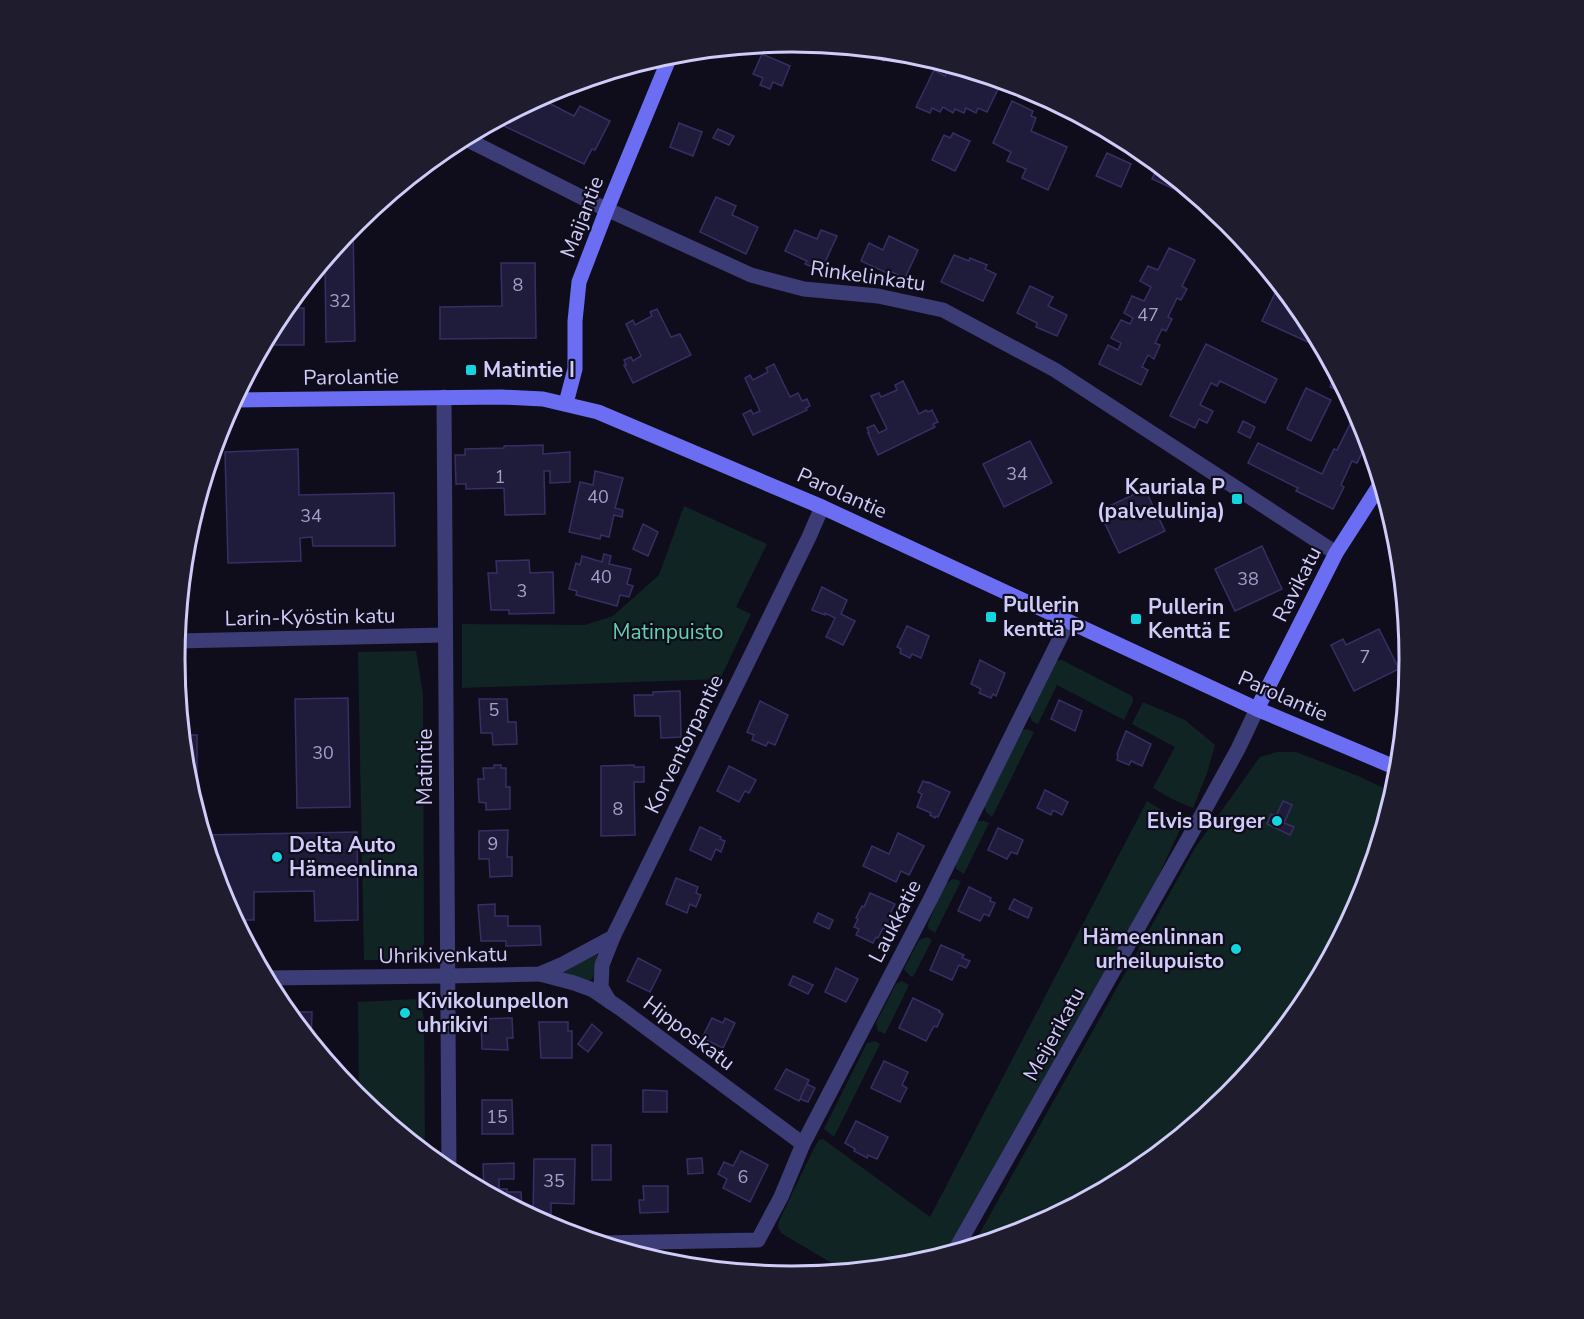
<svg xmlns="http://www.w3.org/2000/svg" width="1584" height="1319" font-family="'Nunito Sans',sans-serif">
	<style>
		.green { fill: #102523 }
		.building { fill: #1f1b3a; stroke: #372f64; stroke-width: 1.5 }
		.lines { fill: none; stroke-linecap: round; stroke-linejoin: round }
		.street { stroke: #3c3c76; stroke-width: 15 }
		.secondary { stroke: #6b6ef2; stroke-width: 15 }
		.poi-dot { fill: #14d4de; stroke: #0f0d1b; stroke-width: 2 }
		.labels { text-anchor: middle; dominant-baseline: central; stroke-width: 4.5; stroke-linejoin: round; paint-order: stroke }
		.number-label { font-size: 18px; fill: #a3a0ca }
		.street-label { font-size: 21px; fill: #cfccfa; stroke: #0f0d1b }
		.poi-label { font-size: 21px; font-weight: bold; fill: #cfccfa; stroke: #0f0d1b; text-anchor: start }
		.park-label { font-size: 21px; fill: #5fd3b0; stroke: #0f0d1b }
		.rim { fill: none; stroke: #cfccfa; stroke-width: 3 }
	</style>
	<rect width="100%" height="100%" fill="#0f0d1b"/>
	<g class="green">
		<polygon points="684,506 767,544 736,607 751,614 720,679 462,688 462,624 585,625 613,616 659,575"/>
		<polygon points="416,651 423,694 424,943 421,952 409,960 364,960 358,652"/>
		<polygon points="1062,660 1132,696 1133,701 1124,720 1057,685 1038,724 1032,721 1029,714 1054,661"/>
		<polygon points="1143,702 1185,720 1215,745 1207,773 1193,808 1172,799 1153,788 1175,747 1132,724"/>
		<polygon points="1027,729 1034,732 992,817 986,812 984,806 1020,731"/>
		<polygon points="1277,752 1296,752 1358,776 1394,793 1362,896 1305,1003 1228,1096 1135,1173 1028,1230 972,1247 1195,848 1260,757"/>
		<polygon points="1147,801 1183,823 1157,879 943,1256 912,1265 847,1272 781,1233 778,1227 779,1221 813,1150 819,1140 823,1139 930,1217"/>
		<polygon points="978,821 984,821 989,823 964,874 956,869 956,864 974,824"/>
		<polygon points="953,879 961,881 935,933 928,928 928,924 945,884"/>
		<polygon points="927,937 932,940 913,977 909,975 904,969 919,940"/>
		<path d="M597,954C594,989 591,984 562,971Z"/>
		<polygon points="902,981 909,985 885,1034 878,1031 876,1023 896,984"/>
		<polygon points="418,999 422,1006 424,1020 425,1153 359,1099 358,1002"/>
		<polygon points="875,1041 880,1044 834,1137 824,1129 867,1043"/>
	</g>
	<g class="building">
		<polygon points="865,49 888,52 884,61 863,52"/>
		<polygon points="762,54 790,66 782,86 773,82 770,89 760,85 763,78 753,74"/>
		<polygon points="950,65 968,74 969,71 1002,81 987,112 978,108 976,113 966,108 964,113 955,109 953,113 943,107 940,112 932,108 930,113 916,107 934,70 945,76"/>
		<polygon points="539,98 574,116 580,106 610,121 595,150 592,149 584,164 504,126 507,121 501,118"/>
		<polygon points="1012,101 1033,111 1031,116 1036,118 1031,131 1067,147 1048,190 1022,178 1026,169 1007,161 1011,152 993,143"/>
		<polygon points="679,123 702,132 693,156 670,147"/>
		<polygon points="718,129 734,136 729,145 713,138"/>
		<polygon points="953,133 970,141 955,171 932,160 944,135 950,138"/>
		<polygon points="1107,153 1131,164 1121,187 1096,176"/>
		<polygon points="1159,165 1201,200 1200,201 1152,179"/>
		<polygon points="716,197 736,206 732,215 758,227 746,254 700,232"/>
		<polygon points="353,225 355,341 326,342 325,260"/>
		<polygon points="795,230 817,239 821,230 837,236 821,271 805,264 807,261 785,251"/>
		<polygon points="889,236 918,250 905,278 890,271 889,274 861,261 869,243 883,250"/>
		<polygon points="1169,248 1195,260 1182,286 1187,289 1181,300 1177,298 1168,317 1172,319 1166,331 1162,329 1155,343 1160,345 1154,359 1148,355 1142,367 1148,370 1141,385 1099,364 1108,345 1118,350 1121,343 1111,338 1121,320 1130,324 1133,318 1124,313 1132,296 1144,301 1151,287 1140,281 1148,266 1158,270"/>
		<polygon points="954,255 969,261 970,258 987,265 985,269 996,274 983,301 941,282"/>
		<polygon points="501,263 535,263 536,338 440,339 440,307 502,306"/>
		<polygon points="1030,286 1053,297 1048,306 1067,315 1057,336 1036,327 1037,323 1017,313"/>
		<polygon points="1277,289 1287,294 1306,317 1323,349 1262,321"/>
		<polygon points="285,308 304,308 304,345 263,345 279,316"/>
		<polygon points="657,309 671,337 680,334 691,355 633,383 624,365 626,365 624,360 631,357 633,361 641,356 626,324 633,320 635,325 652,316 650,312"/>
		<polygon points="1206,344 1277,379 1265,403 1220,381 1217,386 1211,383 1200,405 1213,411 1207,423 1199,419 1195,428 1170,416"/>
		<polygon points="774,364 790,397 798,393 802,401 807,399 810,406 806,408 807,410 753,435 743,414 751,410 753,414 760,411 745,378 750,375 753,380 768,372 766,368"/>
		<polygon points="1336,374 1348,396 1330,387"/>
		<polygon points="903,381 919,414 926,410 928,412 932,410 938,422 933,424 935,427 878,455 868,433 869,433 867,428 874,425 879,433 887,429 871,396 879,393 881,397 897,390 895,385"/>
		<polygon points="1306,388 1331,400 1311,441 1287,429"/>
		<polygon points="1356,412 1363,424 1368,441 1357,463 1352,461 1341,485 1344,487 1333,509 1296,491 1298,488 1248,463 1258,443 1322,474 1334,449 1337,450"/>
		<polygon points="1243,421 1255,427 1250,438 1238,432"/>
		<polygon points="1030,441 1052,483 1004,507 983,464"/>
		<polygon points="543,445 543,454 570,452 570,482 550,483 550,471 544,471 545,514 505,515 504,488 466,489 466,484 456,484 455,455 465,455 465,449 504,448 504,446"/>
		<polygon points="298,449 299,495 394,493 395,546 313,546 312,537 300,538 301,561 228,563 225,452"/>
		<polygon points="595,471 623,478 615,508 623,510 622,517 614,515 609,537 601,535 600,539 569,532 580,482 593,485"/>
		<polygon points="1145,489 1165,531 1119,553 1099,511"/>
		<polygon points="643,524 658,532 648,556 633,549"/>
		<polygon points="1262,546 1282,589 1235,611 1215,569"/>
		<polygon points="1398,546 1401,576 1389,550"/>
		<polygon points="604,554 611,556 609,564 631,569 627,584 633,586 629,597 620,595 617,606 576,595 577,591 569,589 576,563 580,565 582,556 602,562"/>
		<polygon points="529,560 530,573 553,572 554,613 509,614 509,610 491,610 488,573 497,573 496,561"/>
		<polygon points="822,587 847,600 841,614 855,621 843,645 826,637 835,618 825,613 825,615 812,610"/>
		<polygon points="907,626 929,636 921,658 912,654 910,658 900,653 901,649 897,647"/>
		<polygon points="1379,629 1399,669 1354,691 1331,645 1343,639 1346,645"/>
		<polygon points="980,660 1005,673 996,696 993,694 991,698 979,693 981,689 971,684"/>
		<polygon points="680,691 681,737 661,738 660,716 635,716 634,695 653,695 653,692"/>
		<polygon points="348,698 350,807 297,808 295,699"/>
		<polygon points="479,699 507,699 508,722 516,722 517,744 493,745 492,733 481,733"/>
		<polygon points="1059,700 1082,711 1075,731 1051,719"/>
		<polygon points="760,701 788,715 775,745 768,742 766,746 752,740 754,735 747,732"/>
		<polygon points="1126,731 1151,744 1142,766 1131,761 1129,765 1117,760 1118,755 1117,754"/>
		<polygon points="182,735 197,735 197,816 186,780"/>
		<polygon points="494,765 501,765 501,768 506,768 506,787 510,787 510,809 486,810 486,803 479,802 478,779 484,779 483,768 494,768"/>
		<polygon points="634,765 634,767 644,767 644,782 634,782 635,835 601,836 601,766"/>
		<polygon points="729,766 756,780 749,793 745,791 739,802 717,791"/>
		<polygon points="923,781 928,783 928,782 950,792 938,817 936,816 935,818 930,815 931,813 917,807 922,794 918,792"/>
		<polygon points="1045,790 1068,802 1062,815 1053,810 1051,815 1037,808"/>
		<polygon points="1283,801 1292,805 1284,823 1294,827 1290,835 1267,824 1271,814 1276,816"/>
		<polygon points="700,827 721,837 720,839 725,841 721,852 716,849 711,860 690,850"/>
		<polygon points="998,828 1023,840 1017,854 1011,852 1007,859 988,850"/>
		<polygon points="508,830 507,857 512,857 512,876 490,877 489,859 479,859 479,831"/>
		<polygon points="357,832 358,920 315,921 314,891 254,892 254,920 234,920 221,895 207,846 206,835"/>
		<polygon points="898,833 924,846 909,875 901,871 896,882 863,866 872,846 889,854"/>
		<polygon points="676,878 698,887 696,893 701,895 696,907 690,904 687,913 666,904"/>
		<polygon points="969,887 991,898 990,901 995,903 989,916 984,914 980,921 958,911"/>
		<polygon points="870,893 895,904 889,916 893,918 887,930 883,928 878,938 876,937 873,943 856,935 859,929 854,927 858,919 856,918 862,906 864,907"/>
		<polygon points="1014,899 1032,908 1028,918 1009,909"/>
		<polygon points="495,904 495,916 508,916 508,926 540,926 541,945 506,946 506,941 481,941 478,905"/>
		<polygon points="818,913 833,920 829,929 814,922"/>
		<polygon points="941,945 964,955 962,958 970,961 966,968 959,965 952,980 930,970"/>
		<polygon points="638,958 661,970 650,992 627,981"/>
		<polygon points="836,968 858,979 846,1002 825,992"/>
		<polygon points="793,976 813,985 808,994 789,985"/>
		<polygon points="913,998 940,1011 939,1012 943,1014 937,1027 934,1026 926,1041 899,1028"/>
		<polygon points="286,1012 312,1012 311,1043"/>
		<polygon points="512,1018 513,1038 507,1038 508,1050 482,1049 481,1019"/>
		<polygon points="712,1018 723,1023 725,1018 735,1023 723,1048 702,1038"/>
		<polygon points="539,1022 568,1022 568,1031 572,1031 572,1058 541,1058"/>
		<polygon points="592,1024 602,1033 588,1052 578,1044"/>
		<polygon points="884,1061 908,1072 902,1085 907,1088 900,1102 871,1088"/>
		<polygon points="786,1069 809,1080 799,1101 775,1089"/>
		<polygon points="807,1084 815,1088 808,1102 800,1099"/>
		<polygon points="643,1090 667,1091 667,1112 643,1112"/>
		<polygon points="482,1100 512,1100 513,1134 482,1134"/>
		<polygon points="856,1121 888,1137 877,1159 868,1155 867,1158 854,1151 855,1149 845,1143"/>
		<rect x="592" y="1145" width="19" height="35"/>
		<polygon points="741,1151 768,1165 750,1202 723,1188 727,1179 718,1174 724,1162 733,1166"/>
		<polygon points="702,1158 703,1173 688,1174 687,1159"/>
		<polygon points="534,1159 575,1159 574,1204 551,1203 551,1214 533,1213"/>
		<polygon points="514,1163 514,1179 499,1179 499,1189 507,1189 507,1192 521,1192 522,1212 484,1191 483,1164"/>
		<polygon points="643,1186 668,1186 668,1212 640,1213 639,1200 644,1200"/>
	</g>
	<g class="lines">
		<g class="street">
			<polyline points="464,138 593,203 751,275 804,289 878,296 943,310 1055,370 1336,553"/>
			<polyline points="444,397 449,1173"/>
			<polyline points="176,641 445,635"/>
			<polyline points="540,974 574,983 593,990 621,1009 803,1144"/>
			<polyline points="265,978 447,976 540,974 561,965 613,937"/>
			<polyline points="610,1002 601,987 602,965 613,937 809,537 822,507"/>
			<polyline points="599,1243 758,1240 781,1197 803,1144 930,900 1068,622"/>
			<polyline points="954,1252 1200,818 1238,749 1257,709"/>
		</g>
		<g class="secondary">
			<polyline points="234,400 501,397 543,399 598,412 822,507 1257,709 1399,769"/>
			<polyline points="566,403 575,369 575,321 579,282 607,209 671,54"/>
			<polyline points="1257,709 1336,553 1381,483"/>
		</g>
	</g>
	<g class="poi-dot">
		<rect x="465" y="364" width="12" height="12" rx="3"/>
		<rect x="1231" y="493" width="12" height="12" rx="3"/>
		<rect x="985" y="611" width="12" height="12" rx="3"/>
		<rect x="1130" y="613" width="12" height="12" rx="3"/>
		<circle cx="1277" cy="821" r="6"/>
		<circle cx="277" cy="857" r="6"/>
		<circle cx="1236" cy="949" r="6"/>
		<circle cx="405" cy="1013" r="6"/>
	</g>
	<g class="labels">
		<g class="number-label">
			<text x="518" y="285">8</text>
			<text x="340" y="301">32</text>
			<text x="1148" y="315">47</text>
			<text x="1017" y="474">34</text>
			<text x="500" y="477">1</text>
			<text x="598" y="497">40</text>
			<text x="311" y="516">34</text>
			<text x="601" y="577">40</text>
			<text x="1248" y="579">38</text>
			<text x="522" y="591">3</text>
			<text x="1365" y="657">7</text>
			<text x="494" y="710">5</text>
			<text x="323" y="753">30</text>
			<text x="618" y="809">8</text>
			<text x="493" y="844">9</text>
			<text x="497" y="1117">15</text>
			<text x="743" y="1177">6</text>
			<text x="554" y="1181">35</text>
		</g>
		<g class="street-label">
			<text transform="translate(582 217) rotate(-69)">Maijantie</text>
			<text transform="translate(868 276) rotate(8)">Rinkelinkatu</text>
			<text transform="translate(351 377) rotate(-1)">Parolantie</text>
			<text transform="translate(842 493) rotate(24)">Parolantie</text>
			<text transform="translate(1297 584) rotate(-63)">Ravikatu</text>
			<text transform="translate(310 617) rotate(-1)">Larin-Kyöstin katu</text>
			<text transform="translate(1283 696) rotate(24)">Parolantie</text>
			<text transform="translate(684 744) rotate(-64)">Korventorpantie</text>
			<text transform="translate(425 767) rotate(-90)">Matintie</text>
			<text transform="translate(895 921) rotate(-63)">Laukkatie</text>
			<text transform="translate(443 955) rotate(-1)">Uhrikivenkatu</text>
			<text transform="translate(689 1033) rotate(37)">Hipposkatu</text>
			<text transform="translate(1054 1034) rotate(-61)">Meijerikatu</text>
		</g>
		<g class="poi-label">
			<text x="483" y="370">Matintie I</text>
			<text x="1225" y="487" text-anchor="end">Kauriala P<tspan x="1225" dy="24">(palvelulinja)</tspan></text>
			<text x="1003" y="605">Pullerin<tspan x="1003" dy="24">kenttä P</tspan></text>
			<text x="1148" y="607">Pullerin<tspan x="1148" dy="24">Kenttä E</tspan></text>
			<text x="1265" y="821" text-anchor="end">Elvis Burger</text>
			<text x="289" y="845">Delta Auto<tspan x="289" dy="24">Hämeenlinna</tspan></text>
			<text x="1224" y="937" text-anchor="end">Hämeenlinnan<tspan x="1224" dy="24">urheilupuisto</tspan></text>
			<text x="417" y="1001">Kivikolunpellon<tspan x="417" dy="24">uhrikivi</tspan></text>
		</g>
		<g class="park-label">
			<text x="668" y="632">Matinpuisto</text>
		</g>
	</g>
	<path d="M0 0H1584V1319H0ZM185 659a607 607 0 1 1 1214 0a607 607 0 1 1-1214 0Z" fill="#1e1c2d" fill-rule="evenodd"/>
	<path class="rim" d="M185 659a607 607 0 1 1 1214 0a607 607 0 1 1-1214 0Z"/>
</svg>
